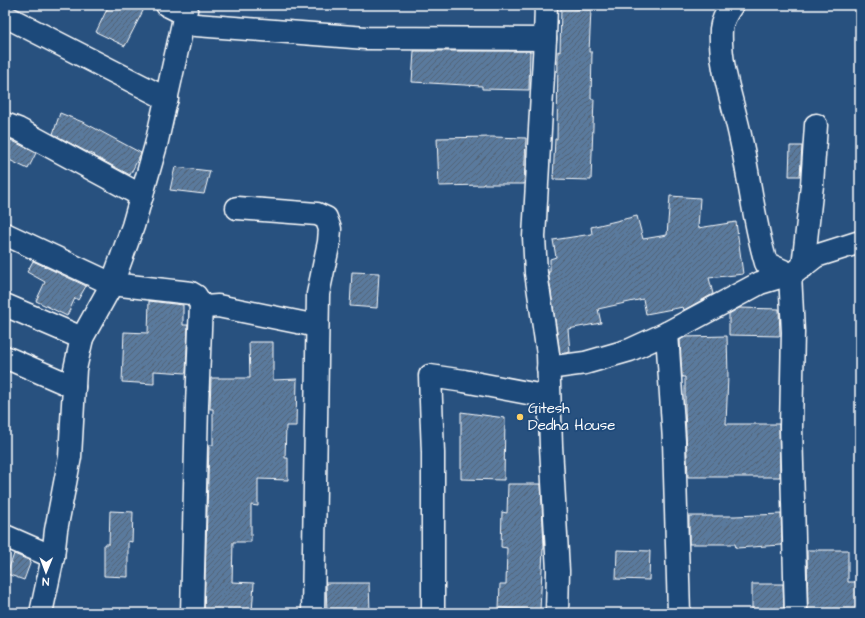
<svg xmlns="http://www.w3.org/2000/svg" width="865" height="618" font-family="'Architects Daughter',sans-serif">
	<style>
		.building { fill: url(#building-hatch); stroke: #fff }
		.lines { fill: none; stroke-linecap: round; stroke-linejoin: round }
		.street-casing { stroke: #fff; stroke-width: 25 }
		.secondary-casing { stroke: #fff; stroke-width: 25 }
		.street { stroke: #1f4a7a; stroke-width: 22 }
		.secondary { stroke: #1f4a7a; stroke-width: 22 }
		.poi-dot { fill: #ffd166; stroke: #1f4a7a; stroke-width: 1.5 }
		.labels { text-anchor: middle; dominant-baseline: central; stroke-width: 3.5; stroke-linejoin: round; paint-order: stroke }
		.poi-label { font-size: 15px; fill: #fff; stroke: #1f4a7a; text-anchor: start }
	</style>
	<defs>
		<pattern id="building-hatch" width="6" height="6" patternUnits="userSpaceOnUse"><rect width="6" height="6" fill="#5a7a9d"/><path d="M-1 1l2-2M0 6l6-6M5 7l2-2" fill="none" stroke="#536374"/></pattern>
	</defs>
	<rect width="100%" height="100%" fill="#28517f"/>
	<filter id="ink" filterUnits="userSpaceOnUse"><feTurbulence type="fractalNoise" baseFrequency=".025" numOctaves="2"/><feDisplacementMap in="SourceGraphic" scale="8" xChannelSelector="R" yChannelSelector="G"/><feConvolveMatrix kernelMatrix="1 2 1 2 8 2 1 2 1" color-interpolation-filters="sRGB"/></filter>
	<g filter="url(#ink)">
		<g class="building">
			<polygon points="109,5 146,5 125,46 96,32"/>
			<polygon points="561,8 591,10 589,52 592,52 591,99 594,99 591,180 553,179 555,139 557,139 558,51 560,52"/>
			<polygon points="414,51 530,51 529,90 482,89 482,86 412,82"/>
			<polygon points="60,113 85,123 141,153 130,175 94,156 95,155 85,151 53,134"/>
			<polygon points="5,137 36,153 28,169 5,158"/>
			<polygon points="492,137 526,138 524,184 483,184 483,185 439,186 437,138"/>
			<polygon points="790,146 802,146 800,176 789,176"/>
			<polygon points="175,167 210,171 204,194 170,190"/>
			<polygon points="670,196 700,198 698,228 736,222 743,274 709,278 713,294 684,310 683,307 646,314 643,299 598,309 601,323 568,329 570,352 560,354 548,272 550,272 550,259 556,257 553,240 592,234 591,227 637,216 643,239 667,235"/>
			<polygon points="33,261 86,286 78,300 75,298 67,316 36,301 45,282 27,272"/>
			<polygon points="352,272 379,273 377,308 350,306"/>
			<polygon points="149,301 183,305 183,325 188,325 186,373 154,371 154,384 122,382 124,332 148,333"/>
			<polygon points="739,308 779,309 780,336 729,335 729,314"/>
			<polygon points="727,336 728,376 726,424 779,424 780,477 688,477 685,410 685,377 682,377 680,340 685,337"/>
			<polygon points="249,342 273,342 273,380 297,379 296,426 286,426 285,458 288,458 288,480 258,479 258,506 251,505 251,542 233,542 232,582 254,583 252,613 204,613 209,445 213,445 213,409 210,409 211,378 250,378"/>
			<polygon points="461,412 505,418 504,480 461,479"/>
			<polygon points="508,484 541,484 544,546 544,549 543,549 540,610 499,608 500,584 506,584 507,548 501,547 502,512 507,513"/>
			<polygon points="110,511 133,512 132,542 128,541 128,577 104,576 104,544 109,544"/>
			<polygon points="781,514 782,545 736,548 735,544 689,544 689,516 735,516"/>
			<polygon points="617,550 650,551 649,580 616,579"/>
			<polygon points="807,550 848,550 848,582 860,582 860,613 808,613"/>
			<polygon points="14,554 31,561 24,580 7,574"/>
			<polygon points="326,583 369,583 370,612 327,613"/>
			<polygon points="752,584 783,584 784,613 752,613"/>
		</g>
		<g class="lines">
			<defs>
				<g id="street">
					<polyline points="167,5 185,14"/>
					<path d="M732,5C727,12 722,20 721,29C719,68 734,104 741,140C750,181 754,223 766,263L790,274"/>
					<polyline points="5,16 167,99"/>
					<polyline points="183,24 366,38 545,39"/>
					<polyline points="5,124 18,129 142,196"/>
					<polyline points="237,208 317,214 326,218 330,229 329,242 318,294 313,613"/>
					<polyline points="5,234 112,284 191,293 196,296 201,304 197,405 192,613"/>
					<polyline points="803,267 812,185 816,125"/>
					<polyline points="201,304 205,307 218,306 317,326"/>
					<polyline points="5,305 82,338"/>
					<polyline points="667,333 674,441 679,613"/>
					<polyline points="5,357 74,387"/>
					<polyline points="548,368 585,363 630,350 667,333 760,283 790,274"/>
					<polyline points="5,536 53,557"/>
					<polyline points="41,613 53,557 56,530 70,457 75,369 82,338 112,284 133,226 156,145 187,5"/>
					<polyline points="433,613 433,453 430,376 464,381 549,397"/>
					<polyline points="796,613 791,427 793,332 790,274 793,274 816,256 860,242"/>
				</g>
				<polyline id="secondary" points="546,5 545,39 534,237 536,273 548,354 551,446 558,571 557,613"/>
			</defs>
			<use href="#street" class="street-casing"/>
			<use href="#secondary" class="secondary-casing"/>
			<use href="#street" class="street"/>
			<use href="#secondary" class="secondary"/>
		</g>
	</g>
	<circle class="poi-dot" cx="520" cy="417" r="4"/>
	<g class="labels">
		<g class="poi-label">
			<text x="528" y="408">Gitesh<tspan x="528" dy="17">Dedha House</tspan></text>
		</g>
	</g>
	<rect width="865" height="618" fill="none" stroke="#1f4a7a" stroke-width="20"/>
	<rect x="10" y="10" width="845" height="598" fill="none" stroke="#fff" stroke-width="1.5" filter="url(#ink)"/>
	<g transform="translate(46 572) rotate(181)" stroke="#1f4a7a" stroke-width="3" paint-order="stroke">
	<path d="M0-3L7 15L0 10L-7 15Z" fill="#ffffff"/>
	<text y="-6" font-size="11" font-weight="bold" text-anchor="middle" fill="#ffffff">N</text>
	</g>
</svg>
